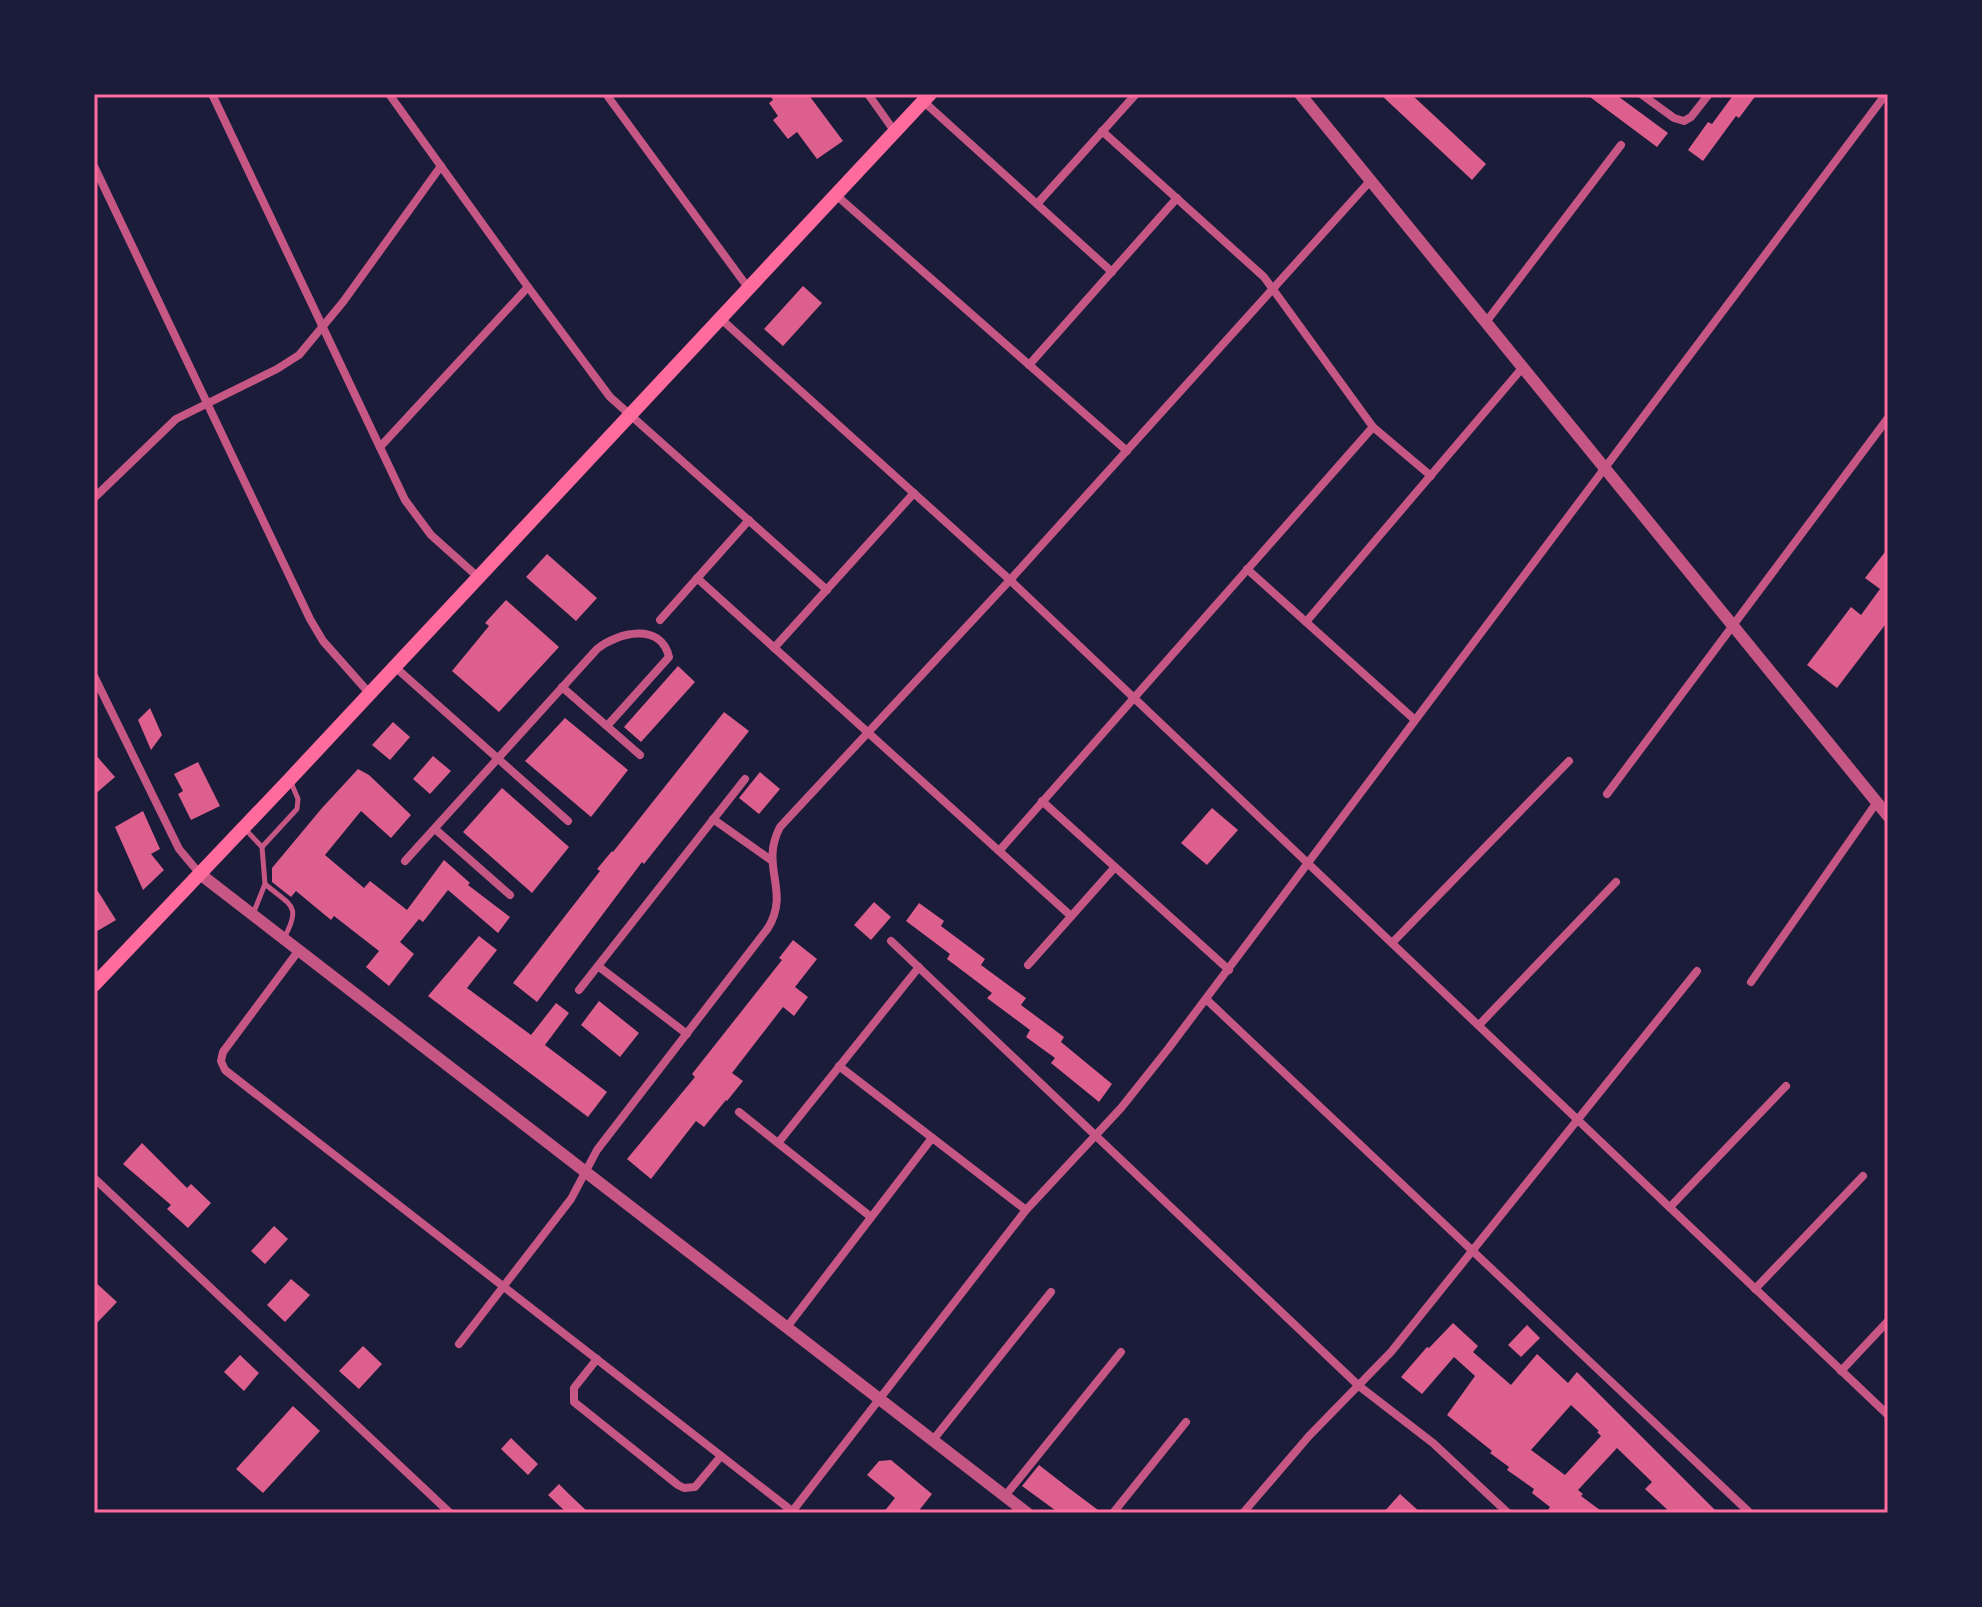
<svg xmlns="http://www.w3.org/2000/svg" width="1982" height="1607" font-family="'Fira Sans',sans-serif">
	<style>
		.building { fill: #dd5f8e; fill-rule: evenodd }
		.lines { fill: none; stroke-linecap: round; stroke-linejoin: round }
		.service { stroke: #c65784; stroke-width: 5 }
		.minor { stroke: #c65784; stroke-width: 8 }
		.tertiary { stroke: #c65784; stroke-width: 12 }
		.secondary { stroke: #ff6b9d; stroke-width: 14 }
		.neatline { fill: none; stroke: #ff6b9d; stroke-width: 3 }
	</style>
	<rect width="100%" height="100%" fill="#1b1b3a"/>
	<g class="building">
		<polygon points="769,94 808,94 843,141 817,159 797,132 788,139 773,120 778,116 769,103 773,100"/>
		<polygon points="1380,94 1411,94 1486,164 1472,180"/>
		<polygon points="1586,94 1615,94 1668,133 1657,147"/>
		<polygon points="1734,94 1757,94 1739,118 1736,116 1703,161 1688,150 1708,122 1712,124"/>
		<polygon points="803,286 822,303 783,346 764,329"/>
		<polygon points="1888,548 1888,621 1837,688 1807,665 1851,607 1861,615 1880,589 1865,578"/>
		<polygon points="547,554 597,598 576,621 526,577"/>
		<polygon points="506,600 559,647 499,712 452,671 489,626 485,623"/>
		<polygon points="678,666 695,682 641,742 624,727"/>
		<polygon points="150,708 162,735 151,750 138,720"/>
		<polygon points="724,712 749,731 644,864 642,862 537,1002 513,983 600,871 597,869 612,851 613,852"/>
		<polygon points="565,718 628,770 591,817 525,761"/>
		<polygon points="393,722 410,737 390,760 372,745"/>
		<polygon points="94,753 115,777 94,795"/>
		<polygon points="433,756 451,771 430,794 413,779"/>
		<polygon points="198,762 220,806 191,820 178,794 183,791 174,774"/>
		<polygon points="358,769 369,775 411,815 391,838 361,811 325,855 364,888 370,881 407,910 444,860 470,883 468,885 510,917 498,933 448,890 423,922 419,919 400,942 414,954 389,986 366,967 379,951 334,916 331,920 296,891 291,897 272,882 272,868 322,808"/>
		<polygon points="760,772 780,789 759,814 739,798"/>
		<polygon points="502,788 569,847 532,893 463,832"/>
		<polygon points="1212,808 1238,830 1207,865 1181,843"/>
		<polygon points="143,811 160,849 151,854 164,870 143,890 115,827"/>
		<polygon points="94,885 116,920 94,933"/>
		<polygon points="874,902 891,917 871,940 854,925"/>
		<polygon points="919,903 944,921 941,926 985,959 981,965 1026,998 1021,1005 1064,1037 1061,1042 1112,1084 1099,1102 1051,1063 1055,1058 1026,1037 1030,1030 987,998 992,993 947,959 950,954 906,921"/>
		<polygon points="479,936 497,950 467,988 531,1035 556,1003 569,1013 545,1045 607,1092 588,1117 428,996"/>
		<polygon points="793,940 817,959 795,987 808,997 794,1016 783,1007 732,1073 743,1081 727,1101 726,1100 704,1127 696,1121 651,1179 627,1159 695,1077 692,1074 782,960 779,958"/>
		<polygon points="599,1001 639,1033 620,1057 581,1025"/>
		<polygon points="142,1143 187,1188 191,1184 211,1203 188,1228 167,1209 171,1205 123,1164"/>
		<polygon points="274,1226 288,1239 265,1264 251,1251"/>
		<polygon points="291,1279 310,1295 285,1322 267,1305"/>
		<polygon points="94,1281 117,1302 94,1326"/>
		<path d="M1453,1323L1478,1346L1473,1352L1511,1385L1537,1354L1568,1383L1577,1372L1718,1513H1671L1645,1489L1652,1482L1617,1448L1578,1490L1583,1494L1581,1496L1604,1513H1546L1550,1507L1532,1493L1534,1489L1507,1470L1509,1467L1490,1453L1492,1451L1447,1415L1475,1376L1454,1357L1422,1394L1401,1377L1427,1347L1429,1348ZM1571,1405L1599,1431L1597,1432L1601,1436L1565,1475L1531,1450Z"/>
		<polygon points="1527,1325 1540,1338 1521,1357 1508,1345"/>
		<polygon points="363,1346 382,1364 359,1389 339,1371"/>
		<polygon points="240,1355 259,1373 244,1391 224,1372"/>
		<polygon points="293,1406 320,1431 263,1493 236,1469"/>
		<polygon points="511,1438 538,1464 528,1475 501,1449"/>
		<polygon points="891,1460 932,1494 917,1513 883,1513 895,1498 867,1475 879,1461"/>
		<polygon points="1039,1465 1066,1486 1102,1513 1059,1513 1022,1486"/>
		<polygon points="559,1484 572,1497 589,1513 567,1513 548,1495"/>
		<polygon points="1400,1494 1421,1513 1383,1513"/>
	</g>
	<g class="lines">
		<g class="service">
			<polyline points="245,829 262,847 265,884 253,914"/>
			<polyline points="262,847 297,809 298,799 290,780"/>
			<path d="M265,884C291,906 302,905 284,938"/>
		</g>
		<g class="minor">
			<polyline points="212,94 405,500 431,535 478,577"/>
			<polyline points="389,94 528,287 610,397 827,590"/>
			<polyline points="606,94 749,289"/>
			<polyline points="868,94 895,132"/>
			<polyline points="1641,94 1674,118 1684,121 1691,117 1709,94"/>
			<polyline points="923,101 1112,272"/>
			<polyline points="1102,131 1264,277 1373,427 1431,476"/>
			<polyline points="94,166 310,619 323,641 370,694"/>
			<polyline points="836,195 1127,451"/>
			<polyline points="1037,204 1136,94"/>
			<polyline points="721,319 1010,580 1888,1415"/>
			<polyline points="1486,322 1621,145"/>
			<polyline points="1029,365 1177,198"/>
			<polyline points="380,447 528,287"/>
			<polyline points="94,498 176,419 277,369 299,355 343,302 441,166"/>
			<polyline points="1247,569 1415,720"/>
			<polyline points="697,578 1071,916"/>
			<polyline points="660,620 749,520"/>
			<polyline points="1306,622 1523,367"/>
			<polyline points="774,648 914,493"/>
			<polyline points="395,667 568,821"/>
			<polyline points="94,676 179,849 200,874"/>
			<polyline points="562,687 640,755"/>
			<polyline points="1607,794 1888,418"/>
			<polyline points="1042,801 1229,970"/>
			<polyline points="713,819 771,860"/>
			<polyline points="435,829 510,895"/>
			<polyline points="999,851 1373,427"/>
			<path d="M405,861L597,649C618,632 661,622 669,657L607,726"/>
			<polyline points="891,941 1359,1386 1433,1443 1508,1513"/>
			<polyline points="1392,943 1569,761"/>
			<polyline points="299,950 223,1052 221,1061 225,1070 792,1511"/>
			<polyline points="1028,965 1115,867"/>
			<polyline points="598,966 687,1034"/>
			<polyline points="1751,982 1877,802"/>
			<polyline points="579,990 745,779"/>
			<polyline points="1207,1000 1750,1513"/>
			<polyline points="1479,1025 1616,882"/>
			<polyline points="839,1066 1026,1210"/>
			<polyline points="739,1112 871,1217"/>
			<polyline points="778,1143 919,967"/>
			<polyline points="94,1178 450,1513"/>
			<polyline points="1670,1207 1786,1086"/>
			<polyline points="1755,1289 1863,1176"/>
			<polyline points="787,1327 932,1138"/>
			<path d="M459,1344L571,1199L597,1150L768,928C791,890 759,867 780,827L1010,580L1371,180"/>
			<polyline points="597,1359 574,1388 574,1402 678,1485 684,1488 695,1487 721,1456"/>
			<polyline points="1841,1371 1888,1321"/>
			<polyline points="933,1440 1051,1292"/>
			<polyline points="1005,1496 1121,1352"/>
			<polyline points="791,1513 1026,1210 1121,1108 1168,1049 1886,94"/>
			<polyline points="1113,1513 1186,1422"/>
			<polyline points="1243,1513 1309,1436 1391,1352 1697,971"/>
		</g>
		<g class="tertiary">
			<polyline points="1300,94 1888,816"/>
			<polyline points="200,874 1027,1513"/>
		</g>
		<polyline class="secondary" points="94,985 289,780 930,94"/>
	</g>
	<rect width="1982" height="1607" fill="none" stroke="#1b1b3a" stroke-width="192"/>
	<rect x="96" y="96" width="1790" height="1415" class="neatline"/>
</svg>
